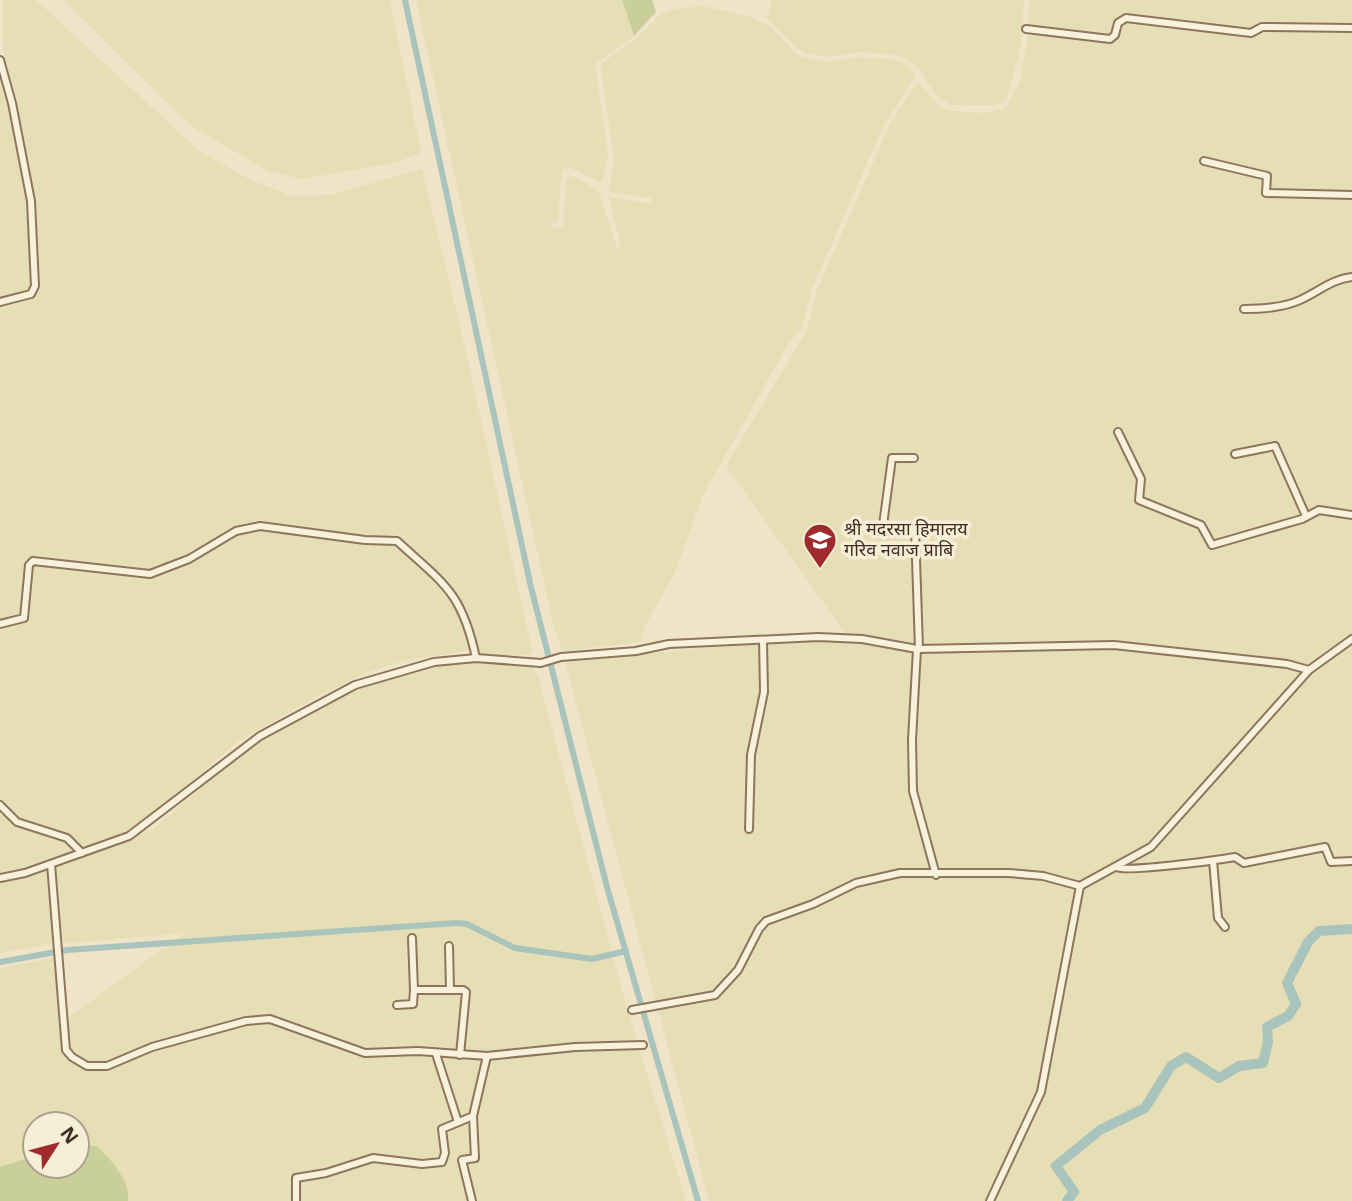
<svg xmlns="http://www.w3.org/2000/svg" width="1352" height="1201" font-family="Georgia,'Noto Sans Devanagari',serif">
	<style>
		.farmland { fill: #e6deb5; fill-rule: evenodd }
		.green { fill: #c9cf9b }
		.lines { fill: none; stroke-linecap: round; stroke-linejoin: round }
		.canal { stroke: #a9c4bc; stroke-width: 6 }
		.river { stroke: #a9c4bc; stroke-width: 10 }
		.minor-casing { stroke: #8d765c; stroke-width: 10 }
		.minor { stroke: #faf1dc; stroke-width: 6 }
		.labels { text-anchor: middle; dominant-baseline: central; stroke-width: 7; stroke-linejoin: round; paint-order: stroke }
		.poi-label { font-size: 18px; fill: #3d2e20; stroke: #f7eed8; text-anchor: start }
	</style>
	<rect width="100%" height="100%" fill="#f0e4c8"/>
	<g class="farmland">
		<polygon points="2,0 36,0 199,151 249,179 291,196 330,195 422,169 467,356 532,651 530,655 488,655 479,652 463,607 451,587 399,540 280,524 238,526 204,547 155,569 130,570 29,558 26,564 21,616 0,620 0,305 29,298 39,291 36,211 14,98 4,71"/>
		<polygon points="63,0 390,0 421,153 393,163 302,179 268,171 190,125"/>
		<polygon points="416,0 622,0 634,36 595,64 608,154 604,175 601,183 569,167 562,170 558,221 549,222 554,228 563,228 566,178 573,176 599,191 617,248 621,246 609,197 651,204 652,198 609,192 614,160 601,69 602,63 635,40 660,15 670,10 703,6 750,17 771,27 795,53 804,58 830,62 856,57 889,59 903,62 916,75 882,129 812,289 802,327 788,344 703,495 675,572 645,626 640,642 563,651 554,628"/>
		<polygon points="771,0 1024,0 1021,45 1008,95 1002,103 993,105 951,105 938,98 917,67 899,55 859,52 829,57 806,53 796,48 765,16 769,12"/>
		<polygon points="1029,0 1352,0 1352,26 1265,23 1252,30 1233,29 1123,16 1117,19 1112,34 1107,36 1028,26"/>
		<polygon points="1126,21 1255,35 1268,30 1352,31 1352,1201 709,1201 565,661 781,641 850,640 726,466 806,332 817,290 873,163 889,126 915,85 920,84 939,107 951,111 985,113 1005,109 1020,82 1028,35 1113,42 1119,26"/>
		<polygon points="0,75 10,104 25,173 34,284 32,290 0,299"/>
		<polygon points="250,529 282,530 392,542 450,595 467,627 471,650 403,661 371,671 314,698 237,742 157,811 134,828 114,837 85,847 74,838 20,820 0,802 0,627 27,620 32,565 155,577"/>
		<path d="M465,661L532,666L538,677L628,1012L686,1201H0V968L58,957L62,1022L185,933L71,943L61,941L55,868L153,829L246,749L315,708L387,677ZM35,1124H77V1166H35Z"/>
		<polygon points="0,811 29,831 72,845 73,851 40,864 0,873"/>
		<polygon points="49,871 55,940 52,944 0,953 0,882"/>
	</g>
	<g class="green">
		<polygon points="622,0 652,0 656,12 634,36"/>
		<path d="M77,1144L97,1146C110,1159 131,1181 128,1201H0V1167L35,1156V1166H77Z"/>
	</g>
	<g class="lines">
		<g class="canal">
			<polyline points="405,0 530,583 607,887 698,1201"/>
			<polyline points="0,962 67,950 456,923 467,924 515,948 592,959 626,951"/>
		</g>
		<polyline class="river" points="1067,1201 1074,1192 1056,1166 1100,1130 1145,1108 1171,1066 1186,1057 1219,1078 1239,1066 1263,1063 1268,1042 1267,1027 1288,1016 1296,1004 1287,983 1308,942 1319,931 1352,929"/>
		<defs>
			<g id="minor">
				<polyline points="1026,29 1110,39 1115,35 1118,23 1126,18 1251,33 1262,27 1352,28"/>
				<polyline points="0,60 12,103 31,201 35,286 31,294 0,302"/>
				<polyline points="1204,161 1267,176 1266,193 1352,195"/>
				<path d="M1244,309C1263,309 1283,308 1300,300C1318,292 1332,279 1352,277"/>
				<polyline points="1118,432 1141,479 1139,500 1201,525 1212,545 1302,519 1319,510 1352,515"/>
				<polyline points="1235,454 1275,446 1306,516"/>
				<polyline points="914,458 892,458 883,525 915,529 919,649"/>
				<path d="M0,624L24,618L29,565L33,561L150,574L189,559L236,531L260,526L365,540L397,541C444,584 462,592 476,658"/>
				<polyline points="917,649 912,740 913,791 936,875"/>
				<polyline points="0,805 17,822 67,838 82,853"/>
				<polyline points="749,829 751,755 764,692 763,640"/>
				<polyline points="1213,861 1218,918 1225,927"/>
				<polyline points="51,864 66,1050 72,1057 87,1066 107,1066 152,1047 246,1021 270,1019 365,1053 418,1051 487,1056 575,1047 643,1045"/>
				<path d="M1116,867C1123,873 1218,860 1235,857L1244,863L1325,847L1331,862L1352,861"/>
				<polyline points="0,878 25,873 129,836 260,736 355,685 434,662 476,658 541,663 561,657 636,651 669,644 818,637 862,639 917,649 1114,645 1287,664 1309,670 1352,639"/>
				<polyline points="412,938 414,990 463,990 466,992 460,1055"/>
				<polyline points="449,946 450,990"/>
				<polyline points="397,1005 413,1004 414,990"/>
				<polyline points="632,1010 715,995 738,970 759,929 766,921 813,904 856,883 900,873 1009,873 1043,876 1080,886"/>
				<polyline points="436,1054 458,1122"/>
				<polyline points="296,1201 296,1178 326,1173 373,1158 422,1164 442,1162 445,1153 442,1129 473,1116 487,1056"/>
				<polyline points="472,1201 462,1160 475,1158 473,1116"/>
				<polyline points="990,1201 1041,1092 1080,886 1151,847 1309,670"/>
			</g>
		</defs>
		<use href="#minor" class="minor-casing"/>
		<use href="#minor" class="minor"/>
	</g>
	<defs>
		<symbol id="school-pin" viewBox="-11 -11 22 30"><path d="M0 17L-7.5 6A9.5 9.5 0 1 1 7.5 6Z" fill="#9e2a2b" stroke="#f7eed8"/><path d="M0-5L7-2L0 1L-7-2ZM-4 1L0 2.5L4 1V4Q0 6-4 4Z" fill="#fff"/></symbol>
	</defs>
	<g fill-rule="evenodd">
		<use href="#school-pin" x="801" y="521" width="38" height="52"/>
	</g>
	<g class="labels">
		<g class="poi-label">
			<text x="844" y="530">श्री मदरसा हिमालय<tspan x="844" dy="21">गरिव नवाज प्राबि</tspan></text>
		</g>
	</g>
	<g transform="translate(56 1145) rotate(54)"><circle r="33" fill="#f7eed8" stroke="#ada18e" stroke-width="2"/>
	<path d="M0-5L12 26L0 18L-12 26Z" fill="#9e2a2b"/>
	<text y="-10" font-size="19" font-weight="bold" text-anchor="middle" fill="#3d2e20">N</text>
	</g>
</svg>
